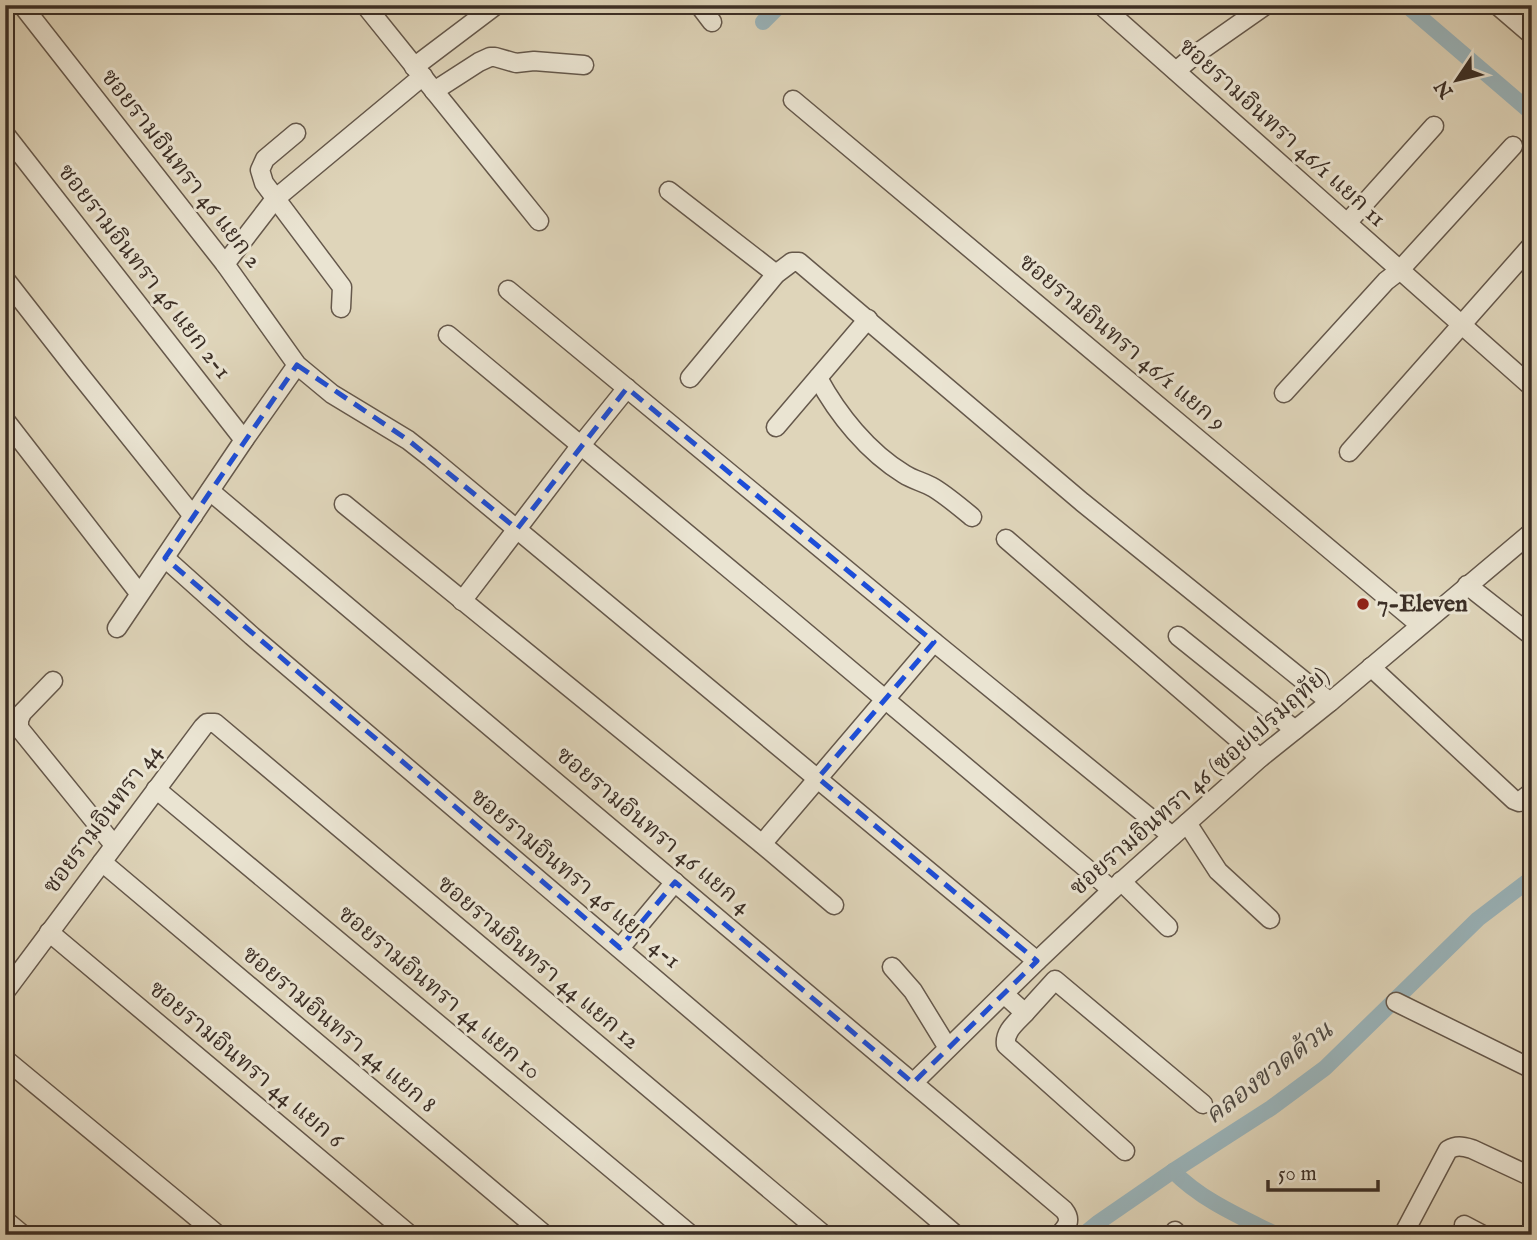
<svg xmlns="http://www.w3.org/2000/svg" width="1537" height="1240" font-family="'IM FELL English','Noto Serif Thai',serif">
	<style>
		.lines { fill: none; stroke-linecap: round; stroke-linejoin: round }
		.canal { stroke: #9ab5bc; stroke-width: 16 }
		.minor-casing { stroke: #65584b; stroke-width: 21 }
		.minor { stroke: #eae4d2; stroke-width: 18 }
		.marked { fill: none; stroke: #1d4ed8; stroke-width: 5; stroke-dasharray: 14 9; stroke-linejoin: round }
		.poi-dot { fill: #8f2418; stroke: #eae4d2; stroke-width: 2.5 }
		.labels { text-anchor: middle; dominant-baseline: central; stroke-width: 6; stroke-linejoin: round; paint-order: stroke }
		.street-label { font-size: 24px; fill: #3c2f26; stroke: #eae4d2 }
		.poi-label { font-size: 24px; font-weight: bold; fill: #3c2f26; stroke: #eae4d2; text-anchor: start }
		.water-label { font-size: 26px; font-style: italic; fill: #4f4a44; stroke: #eae4d2 }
	</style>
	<rect width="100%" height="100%" fill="#dfd5ba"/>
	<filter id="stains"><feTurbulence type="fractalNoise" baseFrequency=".00286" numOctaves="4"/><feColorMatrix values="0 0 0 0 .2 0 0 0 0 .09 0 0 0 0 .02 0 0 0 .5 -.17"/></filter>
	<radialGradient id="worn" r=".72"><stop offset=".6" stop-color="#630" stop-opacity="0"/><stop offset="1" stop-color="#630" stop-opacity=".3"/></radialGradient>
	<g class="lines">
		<g class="canal">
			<polyline points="1406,5 1532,113"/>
			<polyline points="763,22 780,5"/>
			<path d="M1173,1171C1201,1200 1241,1217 1277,1235"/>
			<polyline points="1083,1235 1099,1222 1173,1171 1271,1108 1325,1068 1478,919 1532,878"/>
		</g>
		<defs>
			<g id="minor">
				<polyline points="22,5 225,264 297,365 332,394 408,440 431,458 1037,961"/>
				<polyline points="365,5 539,221"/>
				<polyline points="699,5 712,22"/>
				<path d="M1101,5C1245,132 1388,260 1532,387"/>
				<polyline points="1497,5 1532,35"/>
				<polyline points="414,67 496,5"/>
				<polyline points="1176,71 1196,54 1266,5"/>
				<polyline points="434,91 479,62 490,57 495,57 516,63 534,61 584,65"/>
				<polyline points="793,100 1420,625"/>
				<polyline points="296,133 265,159 260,170 264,183 342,287 341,308"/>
				<polyline points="5,134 244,440"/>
				<polyline points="669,191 776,274"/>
				<polyline points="1347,223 1434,126"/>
				<polyline points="225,264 275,199 423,76"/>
				<polyline points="5,279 76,370 193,516"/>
				<polyline points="508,290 934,642 1172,836"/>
				<polyline points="448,335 786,616 1112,890"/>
				<polyline points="690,378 776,274 792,262 799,262 1082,502 1330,702"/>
				<path d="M818,378C838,415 868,452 904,474C913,480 924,482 934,488C947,496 960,507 972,517"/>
				<polyline points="1284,393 1386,281 1399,271 1513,146"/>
				<polyline points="5,420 139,593"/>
				<polyline points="776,427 868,319"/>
				<polyline points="1349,452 1532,245"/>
				<path d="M210,491L1064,1210C1072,1220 1067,1227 1059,1235"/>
				<polyline points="344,504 762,844 834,905"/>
				<polyline points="1006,539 1260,758"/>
				<polyline points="165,558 252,636 956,1235"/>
				<polyline points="1467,585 1532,636"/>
				<polyline points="462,601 581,445 627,388"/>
				<polyline points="117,628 244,440 297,365"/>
				<polyline points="1178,636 1295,730"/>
				<polyline points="1371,667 1514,800 1519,802 1532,792"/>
				<polyline points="53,681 22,713 19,720 19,728 114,845"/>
				<polyline points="156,789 691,1235"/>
				<polyline points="1187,823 1218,871 1270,919"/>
				<polyline points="762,844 934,642"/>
				<polyline points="102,862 545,1235"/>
				<polyline points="1121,881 1168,927"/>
				<polyline points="49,932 410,1235"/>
				<polyline points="620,948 675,882"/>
				<polyline points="892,967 913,991 948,1048"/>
				<polyline points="5,992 203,727 207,723 215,723 824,1235"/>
				<path d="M1004,994L1025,1013C1017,1022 1004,1031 1006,1045L1125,1151"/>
				<polyline points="1396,1002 1532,1069"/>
				<polyline points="1025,1013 1055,980 1203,1104"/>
				<polyline points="5,1059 218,1235"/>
				<polyline points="913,1083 1037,961 1112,890 1260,758 1330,702 1532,532"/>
				<polyline points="5,1220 23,1235"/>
				<polyline points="1464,1225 1483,1235"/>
				<polyline points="1173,1235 1175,1231"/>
				<path d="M1403,1235L1448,1150C1456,1145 1462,1146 1472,1149L1532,1177"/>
			</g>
		</defs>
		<use href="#minor" class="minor-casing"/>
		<use href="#minor" class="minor"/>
	</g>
	<path class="marked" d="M297,365L408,440L517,529L627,388L934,642L818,778L1037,961L913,1083L675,882L620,948L165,558Z"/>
	<circle class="poi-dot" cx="1363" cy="604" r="7"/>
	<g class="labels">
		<g class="street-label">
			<text transform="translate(1282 133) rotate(42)">ซอยรามอินทรา 46/1 แยก 11</text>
			<text transform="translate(181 169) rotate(52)">ซอยรามอินทรา 46 แยก 2</text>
			<text transform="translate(144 272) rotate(52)">ซอยรามอินทรา 46 แยก 2-1</text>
			<text transform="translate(1122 343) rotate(40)">ซอยรามอินทรา 46/1 แยก 9</text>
			<text transform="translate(1200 782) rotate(-41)">ซอยรามอินทรา 46 (ซอยเปรมฤทัย)</text>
			<text transform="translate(103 819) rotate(-53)">ซอยรามอินทรา 44</text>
			<text transform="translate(653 831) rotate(40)">ซอยรามอินทรา 46 แยก 4</text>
			<text transform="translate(575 879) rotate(40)">ซอยรามอินทรา 46 แยก 4-1</text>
			<text transform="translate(538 963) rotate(40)">ซอยรามอินทรา 44 แยก 12</text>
			<text transform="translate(439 993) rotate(40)">ซอยรามอินทรา 44 แยก 10</text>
			<text transform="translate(339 1030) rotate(40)">ซอยรามอินทรา 44 แยก 8</text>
			<text transform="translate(246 1065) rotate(40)">ซอยรามอินทรา 44 แยก 6</text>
		</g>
		<g class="poi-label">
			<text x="1377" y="604">7-Eleven</text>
		</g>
		<g class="water-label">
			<text transform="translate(1269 1073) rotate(-37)">คลองขวดด้วน</text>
		</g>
	</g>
	<rect width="1537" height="1240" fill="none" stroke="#dfd5ba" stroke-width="28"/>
	<rect x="7" y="7" width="1523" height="1226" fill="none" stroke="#3c2f26" stroke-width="3.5"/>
	<rect x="14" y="14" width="1509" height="1212" fill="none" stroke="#3c2f26" stroke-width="2"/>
	<g transform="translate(1457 80) rotate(235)" stroke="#eae4d2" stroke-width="5" paint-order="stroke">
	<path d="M0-5L12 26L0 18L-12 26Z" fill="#3c2f26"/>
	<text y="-10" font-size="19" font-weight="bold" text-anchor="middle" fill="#3c2f26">N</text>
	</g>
	<path d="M1268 1180v10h110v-10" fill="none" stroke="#3c2f26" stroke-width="3.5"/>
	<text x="1278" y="1180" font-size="21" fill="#3c2f26" stroke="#eae4d2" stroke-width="5" paint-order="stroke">50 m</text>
	<rect width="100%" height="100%" filter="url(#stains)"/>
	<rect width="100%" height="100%" fill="url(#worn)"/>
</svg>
